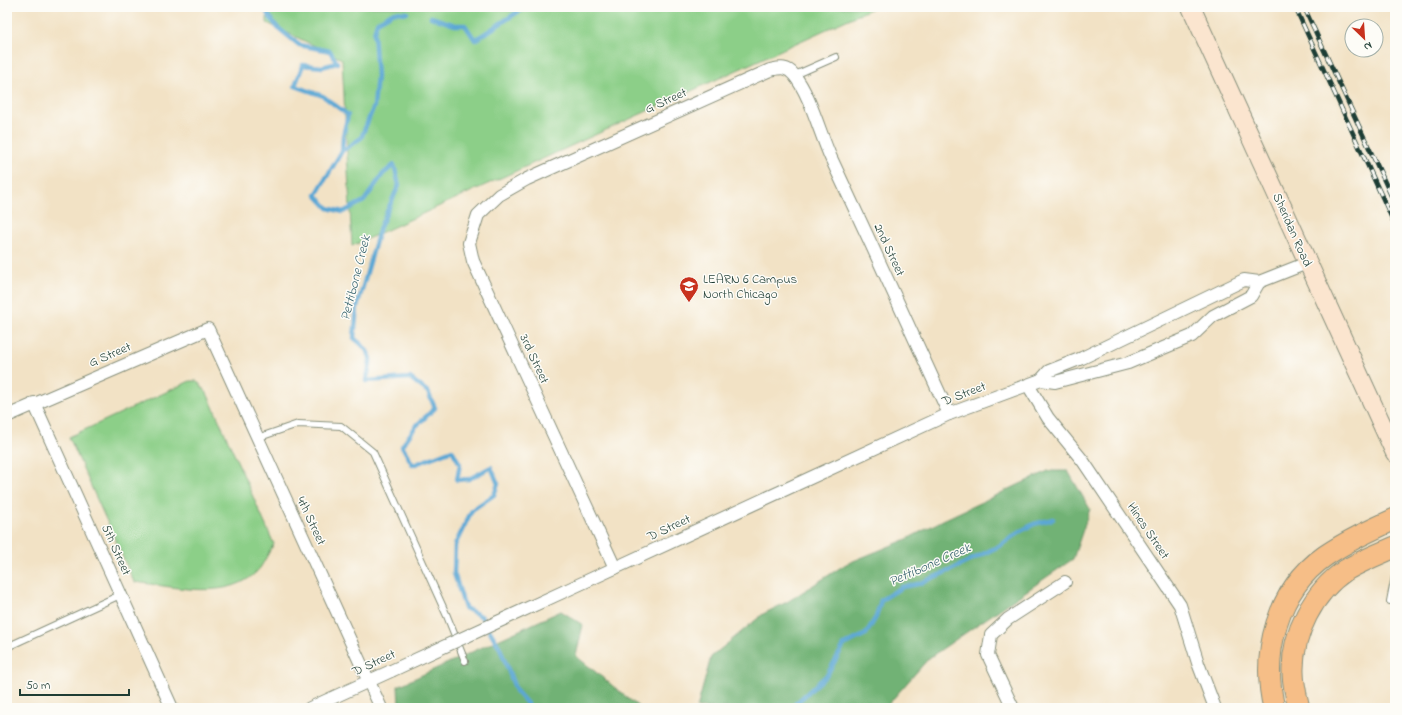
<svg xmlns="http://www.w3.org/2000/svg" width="1402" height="715" font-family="'Indie Flower',sans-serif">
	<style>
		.green { fill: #8ccf88; stroke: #56865e }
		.forest { fill: #71b274; stroke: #487854 }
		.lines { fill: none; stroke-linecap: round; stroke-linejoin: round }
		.stream { stroke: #5ca7d4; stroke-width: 4.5 }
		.service-casing { stroke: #88907c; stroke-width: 8 }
		.minor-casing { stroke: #88907c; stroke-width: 14 }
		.secondary-casing { stroke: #88907c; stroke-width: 20 }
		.trunk-casing { stroke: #88907c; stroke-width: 23 }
		.service { stroke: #fff; stroke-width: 6 }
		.minor { stroke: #fff; stroke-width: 12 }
		.secondary { stroke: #fbe5cf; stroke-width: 18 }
		.trunk { stroke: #f6be87; stroke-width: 21 }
		.rail-casing { stroke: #1f3d34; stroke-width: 4.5 }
		.rail { stroke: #fdfcf7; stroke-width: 3; stroke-dasharray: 9; stroke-linecap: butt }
		.minor-bridge-casing { stroke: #88907c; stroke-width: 14; stroke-linecap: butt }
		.minor-bridge { stroke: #fff; stroke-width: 12 }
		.labels { text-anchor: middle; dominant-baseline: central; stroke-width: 3; stroke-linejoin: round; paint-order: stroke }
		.street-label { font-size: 13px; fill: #1f3d34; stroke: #fdfcf7 }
		.poi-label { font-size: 13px; fill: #1f3d34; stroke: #fdfcf7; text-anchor: start }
		.water-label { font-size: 14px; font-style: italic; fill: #34626c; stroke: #fdfcf7 }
	</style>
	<rect width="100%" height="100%" fill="#fdfcf7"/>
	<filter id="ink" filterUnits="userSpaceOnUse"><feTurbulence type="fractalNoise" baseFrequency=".025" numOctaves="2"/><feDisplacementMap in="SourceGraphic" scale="8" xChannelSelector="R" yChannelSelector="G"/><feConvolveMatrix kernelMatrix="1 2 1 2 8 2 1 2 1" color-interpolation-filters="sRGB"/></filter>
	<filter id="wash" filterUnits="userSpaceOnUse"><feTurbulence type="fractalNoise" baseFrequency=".012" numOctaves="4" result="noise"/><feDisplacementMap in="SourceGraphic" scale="16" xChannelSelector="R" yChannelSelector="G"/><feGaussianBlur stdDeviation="0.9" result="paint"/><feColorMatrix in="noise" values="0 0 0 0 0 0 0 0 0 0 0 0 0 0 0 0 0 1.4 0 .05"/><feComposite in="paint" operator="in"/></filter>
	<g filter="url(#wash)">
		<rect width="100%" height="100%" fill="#f2e2c5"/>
		<g class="green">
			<polygon points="267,7 875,7 352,246 342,59 267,23"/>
			<path d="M190,381H197L207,393L274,544C269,551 265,561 260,568C232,603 173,586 134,582L69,437Z"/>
		</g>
		<g class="forest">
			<polygon points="1048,471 1068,471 1090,509 1073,559 929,658 885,708 697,708 711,657 763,614 787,602 846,564 907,539 943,520"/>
			<polygon points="561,611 583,625 576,656 640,708 399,708 398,686"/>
		</g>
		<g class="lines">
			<g class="stream">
				<polyline points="268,7 267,13 277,27 299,45 330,51 337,63 322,67 303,65 295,86 323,96 348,115 343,136 342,151"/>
				<path d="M407,13L394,12L377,22L374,33L377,76L374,106L361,138L342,151L316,195L328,208L343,212L364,201L383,174L394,165L399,185L380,227L357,307L354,338C374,354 372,358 366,381L410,378L428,392L435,408L416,426L402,446L413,465L452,450L460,464L457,480L469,479L491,467L498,484L494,495L472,510L455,545L454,573L465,608L481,616L500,648L516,691L531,708"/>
				<polyline points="431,17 455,25 465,25 475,40 524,8 528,7"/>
				<polyline points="791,708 827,675 844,645 866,634 876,617 881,600 902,587 918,584 951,570 1001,545 1019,532 1034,524 1053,519"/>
			</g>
		</g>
	</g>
	<g filter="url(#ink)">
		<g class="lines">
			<defs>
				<g id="service">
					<polyline points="795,75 836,57"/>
					<polyline points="257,438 298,424 341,426 373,452 447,616 465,661"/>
					<polyline points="1390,601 1395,576"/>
					<polyline points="7,647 120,595"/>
				</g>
				<g id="minor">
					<polyline points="1041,380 1049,371 1082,358 1244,280 1259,282 1307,263"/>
					<polyline points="1028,385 1048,418 1083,461 1180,605 1198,663 1215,708"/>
					<polyline points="34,403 172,708"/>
					<polyline points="7,416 208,329 381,708"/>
					<path d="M615,568L473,261L469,243L478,215L499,195L527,179L770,70C780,68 787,66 794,75C810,94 820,134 831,158C871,243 910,329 949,414"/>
					<polyline points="565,591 949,414 1041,380 1055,382 1128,363 1161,349 1192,336 1213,316 1251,296 1259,282"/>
					<polyline points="310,708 391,671"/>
					<polyline points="1013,708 988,655 991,635 1008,619 1065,582"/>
				</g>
				<polyline id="secondary" points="1191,7 1395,453"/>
				<g id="trunk">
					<path d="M1274,708C1261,653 1277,590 1325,556C1347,541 1371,530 1395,519"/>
					<path d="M1299,708C1296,696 1293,684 1293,672C1292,634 1313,592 1346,570C1361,561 1379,554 1395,547"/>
				</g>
			</defs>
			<use href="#service" class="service-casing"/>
			<use href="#minor" class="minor-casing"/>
			<use href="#secondary" class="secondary-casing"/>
			<use href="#trunk" class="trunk-casing"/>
			<use href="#service" class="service"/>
			<use href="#minor" class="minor"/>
			<use href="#secondary" class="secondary"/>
			<use href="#trunk" class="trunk"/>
			<defs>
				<g id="rail">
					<polyline points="1295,7 1395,225"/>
					<polyline points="1304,7 1395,204"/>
				</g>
			</defs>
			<use href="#rail" class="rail-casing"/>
			<use href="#rail" class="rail"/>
			<defs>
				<polyline id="minor-bridge" points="391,671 565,591"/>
			</defs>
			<use href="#minor-bridge" class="minor-bridge-casing"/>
			<use href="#minor-bridge" class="minor-bridge"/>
		</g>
	</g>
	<defs>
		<symbol id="school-pin" viewBox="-11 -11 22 30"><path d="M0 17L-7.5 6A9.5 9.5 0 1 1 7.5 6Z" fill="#c8321e" stroke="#fdfcf7"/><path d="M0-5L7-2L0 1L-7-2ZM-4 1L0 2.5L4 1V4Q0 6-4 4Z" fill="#fff"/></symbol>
	</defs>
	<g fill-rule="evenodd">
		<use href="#school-pin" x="678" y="275" width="22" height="30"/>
	</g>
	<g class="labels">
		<g class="street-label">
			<text transform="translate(666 101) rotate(-24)">G Street</text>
			<text transform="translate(1292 230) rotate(66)">Sheridan Road</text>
			<text transform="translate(889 250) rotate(65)">2nd Street</text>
			<text transform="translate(110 355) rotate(-23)">G Street</text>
			<text transform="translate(534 359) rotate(65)">3rd Street</text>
			<text transform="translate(964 394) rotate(-21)">D Street</text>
			<text transform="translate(311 521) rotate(65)">4th Street</text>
			<text transform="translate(669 528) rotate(-25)">D Street</text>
			<text transform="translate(1148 531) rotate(56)">Hines Street</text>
			<text transform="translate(116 550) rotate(66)">5th Street</text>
			<text transform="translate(374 663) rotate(-25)">D Street</text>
		</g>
		<g class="poi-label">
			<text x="703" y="279">LEARN 6 Campus<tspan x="703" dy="15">North Chicago</tspan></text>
		</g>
		<g class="water-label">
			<text transform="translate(356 278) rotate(-76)">Pettibone Creek</text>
			<text transform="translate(930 565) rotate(-24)">Pettibone Creek</text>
		</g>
	</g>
	<rect width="1402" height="715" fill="none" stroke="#fdfcf7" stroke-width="24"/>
	<g transform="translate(1364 38) rotate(155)"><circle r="19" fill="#fdfcf7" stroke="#a4b0a9"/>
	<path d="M0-3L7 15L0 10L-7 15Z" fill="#c8321e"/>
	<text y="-6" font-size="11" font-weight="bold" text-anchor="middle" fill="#1f3d34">N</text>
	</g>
	<path d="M20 689v6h109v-6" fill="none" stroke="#1f3d34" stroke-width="2"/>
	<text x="26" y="689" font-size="12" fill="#1f3d34" stroke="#fdfcf7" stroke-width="3" paint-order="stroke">50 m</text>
</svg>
